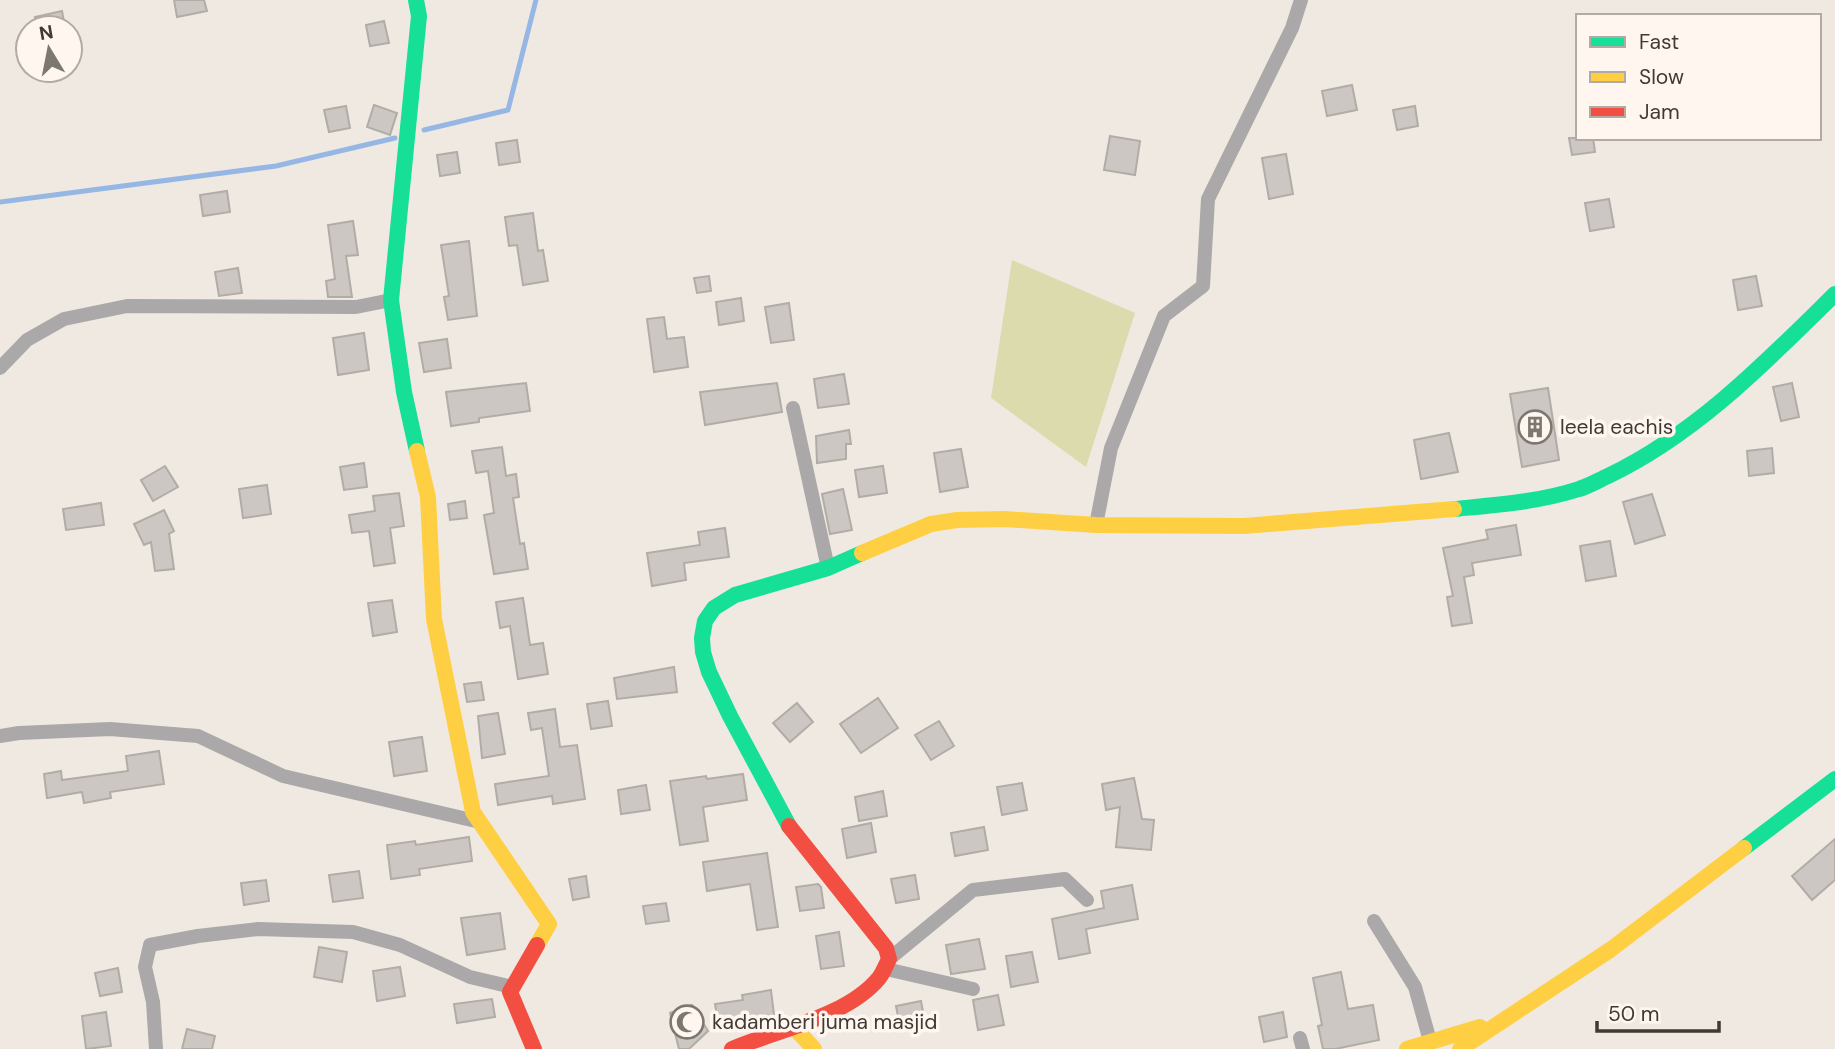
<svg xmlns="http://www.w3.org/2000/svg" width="1835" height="1049" font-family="'DM Sans',sans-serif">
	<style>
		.green { fill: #dbdbad }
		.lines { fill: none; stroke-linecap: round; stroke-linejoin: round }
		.stream { stroke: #96b7e4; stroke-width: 5 }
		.building { fill: #ccc7c2; stroke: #b2aca7; stroke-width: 2 }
		.street { stroke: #aaa8a8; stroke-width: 14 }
		.fast { stroke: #16e098; stroke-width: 16 }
		.slow { stroke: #ffcf43; stroke-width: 16 }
		.jam { stroke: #f24e42; stroke-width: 16 }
		.labels { text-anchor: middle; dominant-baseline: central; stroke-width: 7; stroke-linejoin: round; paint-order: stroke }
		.poi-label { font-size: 21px; fill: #3f3a35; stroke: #fff6ef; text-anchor: start }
	</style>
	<rect width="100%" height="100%" fill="#f0e9e2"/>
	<polygon class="green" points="1012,260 1135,313 1086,467 991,398"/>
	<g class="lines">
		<g class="stream">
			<polyline points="424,130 508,110 536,0"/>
			<polyline points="0,202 276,166 395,138"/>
		</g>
	</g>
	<g class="building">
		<polygon points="174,0 204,0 207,11 177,17"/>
		<polygon points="62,11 65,28 37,28 35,17"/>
		<polygon points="384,21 389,43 370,46 366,25"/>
		<polygon points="1352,85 1357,110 1327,116 1322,91"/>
		<polygon points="374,105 397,113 390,135 367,127"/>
		<polygon points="346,106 350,128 329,132 324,110"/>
		<polygon points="1415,106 1418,126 1397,130 1393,110"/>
		<polygon points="1110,136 1140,141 1135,175 1104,170"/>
		<polygon points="1569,138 1593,138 1595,152 1572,155"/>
		<polygon points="517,140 520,162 499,165 496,143"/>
		<polygon points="457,152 460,173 440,176 437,155"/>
		<polygon points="1286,154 1293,194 1269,199 1262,158"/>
		<polygon points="227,191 230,212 203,216 200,195"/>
		<polygon points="1609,199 1614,227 1590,231 1585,203"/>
		<polygon points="533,213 538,251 543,250 548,281 523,285 517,245 509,246 505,217"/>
		<polygon points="353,221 358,255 346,256 352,297 328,297 326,281 335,279 328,225"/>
		<polygon points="469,241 477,316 448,320 444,297 449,296 441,245"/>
		<polygon points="238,268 242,293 219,296 215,272"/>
		<polygon points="709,276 711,291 697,293 694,278"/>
		<polygon points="1756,276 1762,306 1738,310 1733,280"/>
		<polygon points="741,298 744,321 719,325 716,302"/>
		<polygon points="789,303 794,340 771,343 765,307"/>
		<polygon points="664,317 667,339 684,337 688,367 654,372 647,319"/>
		<polygon points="364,333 369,370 338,375 333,338"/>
		<polygon points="447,339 451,368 424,372 419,343"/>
		<polygon points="844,374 849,404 818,408 814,379"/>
		<polygon points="526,383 530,411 479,418 479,422 451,426 446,392"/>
		<polygon points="777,383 782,412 705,425 700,392"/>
		<polygon points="1792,383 1799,417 1781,421 1773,387"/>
		<polygon points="1548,388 1559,460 1522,467 1510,394"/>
		<polygon points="849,430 851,444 846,444 846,459 817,463 816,436"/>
		<polygon points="1449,433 1458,472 1421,479 1414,440"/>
		<polygon points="502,447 506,476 516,474 519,497 513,498 520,544 524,543 528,569 494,574 484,515 494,513 488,471 476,473 472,451"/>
		<polygon points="1772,448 1774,473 1749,476 1747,451"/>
		<polygon points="961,449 968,487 940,492 934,453"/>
		<polygon points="364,463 367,487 344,490 340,467"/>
		<polygon points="165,466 178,487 153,501 141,480"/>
		<polygon points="883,466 887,493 859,497 855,470"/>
		<polygon points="267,485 271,514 243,518 239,489"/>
		<polygon points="843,489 852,530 830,534 822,494"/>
		<polygon points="399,493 404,526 390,528 395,563 374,566 369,531 352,533 349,515 375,511 373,496"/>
		<polygon points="1652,494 1665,535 1635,544 1623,502"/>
		<polygon points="465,501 467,518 450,520 448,504"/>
		<polygon points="101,503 104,525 66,530 63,509"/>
		<polygon points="164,510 174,531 169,534 174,569 155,571 151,542 144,545 134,524"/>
		<polygon points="1516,525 1521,555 1472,563 1474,575 1464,577 1472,623 1452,626 1447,597 1453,596 1443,548 1488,539 1486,530"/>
		<polygon points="725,528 729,557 684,563 686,580 652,586 647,553 700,545 698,532"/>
		<polygon points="1610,541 1616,576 1586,581 1580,546"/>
		<polygon points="523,598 530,645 543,643 548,674 518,679 510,626 500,628 496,602"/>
		<polygon points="392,600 397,632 373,636 368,603"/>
		<polygon points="674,667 677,692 617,699 614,678"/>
		<polygon points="481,682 484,700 467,702 464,684"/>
		<polygon points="878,698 898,728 861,753 840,724"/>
		<polygon points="608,701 612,726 591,729 587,704"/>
		<polygon points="797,703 813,722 790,742 773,723"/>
		<polygon points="555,709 560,747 577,745 585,799 553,804 552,796 498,805 495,784 549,776 542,728 531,730 528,713"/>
		<polygon points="498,713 505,754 482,758 478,716"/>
		<polygon points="939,721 954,746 931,760 915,735"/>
		<polygon points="422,737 427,771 394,776 389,742"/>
		<polygon points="159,751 164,784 110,792 111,798 84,803 82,792 47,798 44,774 61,771 62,780 128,771 126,756"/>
		<polygon points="743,774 747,800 703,807 708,841 680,845 670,781 706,776 707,779"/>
		<polygon points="1134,778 1142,819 1154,820 1151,850 1116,847 1120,807 1106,810 1102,784"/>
		<polygon points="1022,783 1027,810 1002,815 997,787"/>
		<polygon points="646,785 650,810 621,814 618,790"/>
		<polygon points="883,791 887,816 859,821 855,797"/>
		<polygon points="871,823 876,852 847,858 842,829"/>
		<polygon points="984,827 988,850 955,856 951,833"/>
		<polygon points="469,837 472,861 419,869 420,875 391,879 387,845 415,841 416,845"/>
		<polygon points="1835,839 1835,880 1812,900 1792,876"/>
		<polygon points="767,853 778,927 757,930 750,884 707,891 703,862"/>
		<polygon points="359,871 363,898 333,902 329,875"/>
		<polygon points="915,875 919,899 896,903 891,879"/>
		<polygon points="586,876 589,897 573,900 569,879"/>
		<polygon points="266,880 269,901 244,905 241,883"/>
		<polygon points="818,884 821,887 824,908 800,911 796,887"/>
		<polygon points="1132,885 1138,919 1086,929 1090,953 1059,959 1052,919 1104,908 1101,891"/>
		<polygon points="666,903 669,921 646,924 643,906"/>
		<polygon points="500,913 505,949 467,955 461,918"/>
		<polygon points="839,932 844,966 821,969 816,936"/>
		<polygon points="979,939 985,969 951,974 946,945"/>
		<polygon points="319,947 347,952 342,982 314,977"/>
		<polygon points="1032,952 1038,982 1011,987 1006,956"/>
		<polygon points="400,967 405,996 377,1001 373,971"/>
		<polygon points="118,968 122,992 100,996 95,973"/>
		<polygon points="1341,972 1348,1009 1373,1005 1379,1040 1335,1049 1323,1049 1318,1026 1322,1025 1313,978"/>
		<polygon points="771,990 774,1015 718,1021 715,1004 743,1000 742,995"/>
		<polygon points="998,995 1004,1025 978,1030 973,1000"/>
		<polygon points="492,999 495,1017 457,1023 454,1004"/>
		<polygon points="921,1001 925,1022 900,1027 896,1006"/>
		<polygon points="692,1005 708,1031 689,1049 679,1049 670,1013"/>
		<polygon points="106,1012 111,1046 86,1049 82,1016"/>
		<polygon points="1283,1012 1287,1037 1264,1042 1259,1017"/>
		<polygon points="187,1029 215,1036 212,1049 182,1049"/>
	</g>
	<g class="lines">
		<g class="street">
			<polyline points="0,368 27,340 64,319 127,306 356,307 391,300"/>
			<polyline points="793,408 828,568"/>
			<polyline points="1096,525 1111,448 1164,316 1203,286 1208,199 1292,28 1301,0"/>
			<polyline points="0,736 19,733 110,729 198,736 283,776 480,822"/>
			<polyline points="1374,921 1415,987 1430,1041"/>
			<polyline points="889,959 973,890 1065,879 1087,900"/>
			<polyline points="886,969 973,989"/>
			<polyline points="1300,1038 1303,1049"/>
			<polyline points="156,1049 153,1002 145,967 150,945 198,936 258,929 353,932 400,945 470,977 512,987"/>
		</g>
		<g class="fast">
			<polyline points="416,0 419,16 391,300 404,392 417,451"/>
			<path d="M1454,509C1496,505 1539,502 1579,489C1589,486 1599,480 1608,476C1696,434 1766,362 1835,294"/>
			<polyline points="789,826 730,716 709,672 703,652 702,638 705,621 714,608 735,595 828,568 862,553"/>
			<polyline points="1744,848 1835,779"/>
		</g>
		<g class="slow">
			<polyline points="417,451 428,497 434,619 473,812 549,924 537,945"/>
			<polyline points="862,553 931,524 957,520 1004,519 1096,525 1244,526 1454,509"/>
			<polyline points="793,1026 814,1049"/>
			<polyline points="1407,1049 1480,1027"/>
			<polyline points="1460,1049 1610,950 1744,848"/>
		</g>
		<g class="jam">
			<polyline points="534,1049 510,992 537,945"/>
			<path d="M732,1049C777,1030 847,1017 879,978C883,973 886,965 889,959L886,948L789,826"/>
		</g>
	</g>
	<defs>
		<symbol id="building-ring" viewBox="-11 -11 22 22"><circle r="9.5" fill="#fff6ef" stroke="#7d7772" stroke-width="1.5"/><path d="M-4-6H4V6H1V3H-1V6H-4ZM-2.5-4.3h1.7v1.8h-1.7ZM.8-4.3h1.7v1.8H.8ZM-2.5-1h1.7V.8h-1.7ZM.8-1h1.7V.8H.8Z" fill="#7d7772"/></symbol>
		<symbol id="mosque-ring" viewBox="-11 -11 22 22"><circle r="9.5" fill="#fff6ef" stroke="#7d7772" stroke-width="1.5"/><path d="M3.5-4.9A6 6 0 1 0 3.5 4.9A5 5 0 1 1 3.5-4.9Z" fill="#7d7772"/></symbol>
	</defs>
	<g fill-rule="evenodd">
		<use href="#building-ring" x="1516" y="408" width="38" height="38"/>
		<use href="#mosque-ring" x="668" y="1003" width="38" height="38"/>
	</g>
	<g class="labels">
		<g class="poi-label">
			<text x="1560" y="427">leela eachis</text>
			<text x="712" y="1022">kadamberi juma masjid</text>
		</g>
	</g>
	<rect x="1576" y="14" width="245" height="126" fill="#fff6ef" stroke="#b2aba5" stroke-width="2"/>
	<rect x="1590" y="37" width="35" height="10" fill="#16e098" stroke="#b2aba5" stroke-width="2"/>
	<text x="1639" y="49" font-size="21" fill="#3f3a35">Fast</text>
	<rect x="1590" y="72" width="35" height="10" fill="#ffcf43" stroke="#b2aba5" stroke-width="2"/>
	<text x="1639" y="84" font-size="21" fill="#3f3a35">Slow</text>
	<rect x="1590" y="107" width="35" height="10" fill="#f24e42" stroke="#b2aba5" stroke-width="2"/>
	<text x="1639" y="119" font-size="21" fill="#3f3a35">Jam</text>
	<g transform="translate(49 49) rotate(350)"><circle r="33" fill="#fff6ef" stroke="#b2aba5" stroke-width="2"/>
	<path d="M0-5L12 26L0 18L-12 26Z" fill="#7d7772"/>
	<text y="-10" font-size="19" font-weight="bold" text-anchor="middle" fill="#3f3a35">N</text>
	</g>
	<path d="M1597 1021v10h122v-10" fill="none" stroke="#3f3a35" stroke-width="3.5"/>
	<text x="1608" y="1021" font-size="21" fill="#3f3a35" stroke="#fff6ef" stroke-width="5" paint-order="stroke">50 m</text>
</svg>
